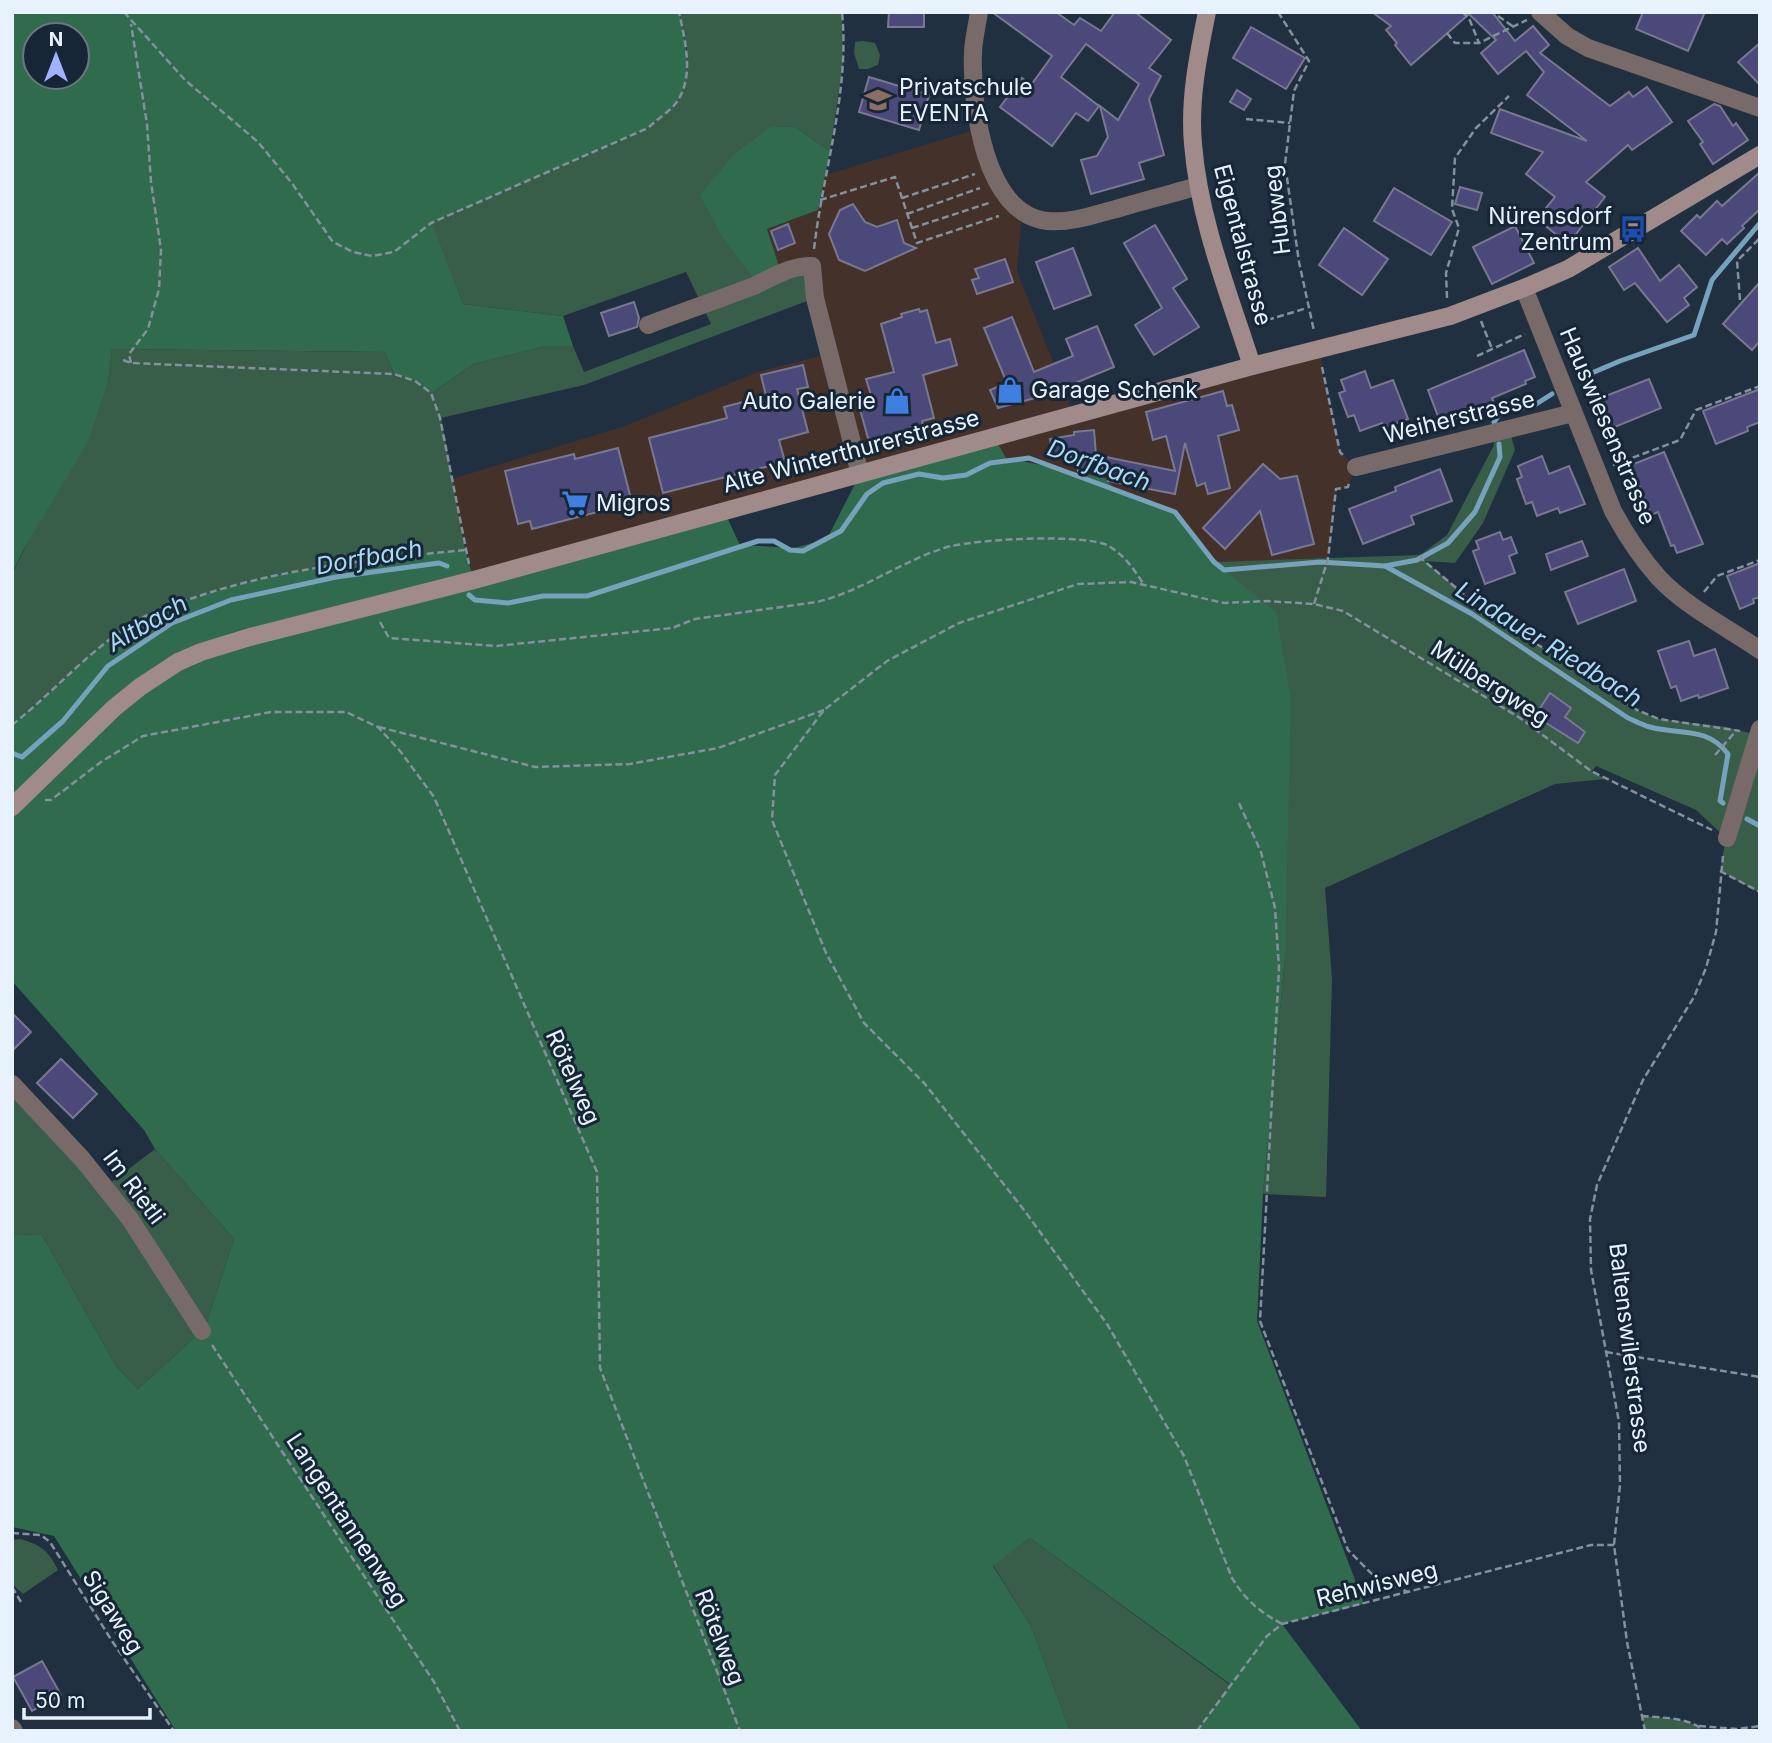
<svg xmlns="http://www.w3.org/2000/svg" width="1772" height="1743" font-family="Inter,sans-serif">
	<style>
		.commercial { fill: #44312a }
		.green { fill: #385d49 }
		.forest { fill: #306b4e; fill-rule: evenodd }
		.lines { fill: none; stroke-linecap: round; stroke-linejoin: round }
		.stream { stroke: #76a2bc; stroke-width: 5 }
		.building { fill: #4b4979; stroke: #787891; stroke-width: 2 }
		.path { stroke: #83909e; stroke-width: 2.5; stroke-dasharray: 7 3.5; stroke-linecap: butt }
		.street { stroke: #776a69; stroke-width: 18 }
		.secondary { stroke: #a08b8a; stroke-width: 18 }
		.labels { text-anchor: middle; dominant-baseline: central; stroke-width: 6; stroke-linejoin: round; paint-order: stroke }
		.poi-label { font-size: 23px; fill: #e7f2fd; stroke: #162636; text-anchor: start }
		.street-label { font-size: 23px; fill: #e7f2fd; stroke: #162636 }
		.water-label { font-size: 24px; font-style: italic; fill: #a9daf7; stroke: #162636 }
	</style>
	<rect width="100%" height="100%" fill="#203041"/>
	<polygon class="commercial" points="981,128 985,148 1022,212 1017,271 1074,415 1319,348 1322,360 1322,373 1340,452 1356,467 1348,487 1336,490 1328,559 1214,562 1175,512 1115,490 1104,478 1006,458 994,438 474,580 465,550 452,479 625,426 758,372 827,354 815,298 781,272 767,229 818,210 825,175"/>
	<g class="green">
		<path d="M679,12H842L843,64L830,151L795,127L772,126L758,283L812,266L815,298L584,385L441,418L465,550C374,559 280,568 193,598C180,602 165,606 153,612C97,641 60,687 12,725V574L108,381L112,349L385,352L394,374L415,381L431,393L474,364L545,346H573L584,372L711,324L686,272L563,316L463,304L431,223L648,128L676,103L687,49Z"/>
		<polygon points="863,41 875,43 880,55 878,65 868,69 859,69 854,53 855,42"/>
		<polygon points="1511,436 1515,450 1483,523 1455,563 1425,561 1492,618 1576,667 1637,710 1659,719 1727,727 1757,735 1760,729 1760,893 1720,871 1726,838 1696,810 1596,766 1592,771 1605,779 1555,784 1325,888 1332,979 1326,1197 1263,1194 1285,957 1214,562 1420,555 1447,535 1494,445 1494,441"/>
		<polygon points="12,1096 100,1191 155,1149 234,1239 205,1328 138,1389 116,1366 42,1235 12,1234"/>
		<polygon points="1030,1538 1230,1685 1197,1731 1070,1731 1031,1626 993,1565"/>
		<path d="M20,1539C41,1545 48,1550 58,1570L23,1594L12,1584V1540Z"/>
		<path d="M1642,1716C1661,1718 1690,1717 1704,1731H1645Z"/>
	</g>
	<g class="forest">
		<path d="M12,12H679C685,41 695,77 676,103C669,112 656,120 648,128L432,223L463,304L563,316L573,346H545L474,364L431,393L415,381L394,374L385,352L112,349L108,381L88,442L24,549L12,573ZM35,35H77V77H35Z"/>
		<polygon points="772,126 795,127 830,151 818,210 767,229 781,272 758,284 722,237 700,195 733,155"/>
		<path d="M994,437L1006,458L1105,478L1115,490L1175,512L1214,562L1276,612L1291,699L1285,957L1263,1194L1257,1321L1364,1604L1282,1624L1362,1731H1197L1230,1684L1030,1538L993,1566L1031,1626L1070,1731H176L54,1536L12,1527V1234L42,1235L116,1366L138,1389L205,1328L234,1239L155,1149L144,1130L12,981V725C60,687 97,640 153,612C165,606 180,602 193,598C280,568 374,559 465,550L474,580L724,511L740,545L794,548L827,539L860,474Z"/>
	</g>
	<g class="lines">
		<g class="stream">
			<polyline points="1580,378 1620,361 1694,335 1712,280 1760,223"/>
			<polyline points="1494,422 1501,412 1533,406 1552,394"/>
			<path d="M1385,566L1472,614L1628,718C1635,721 1642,725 1650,727C1679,735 1707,726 1728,754L1720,801L1723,803"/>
			<polyline points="469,595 475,600 508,603 543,596 587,596 758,541 774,541 790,550 803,551 841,531 867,494 883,483 919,474 943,478 966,475 990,463 1029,458 1175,512 1214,562 1224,570 1320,562 1385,566 1417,560 1448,543 1475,512 1500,457 1499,444"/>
			<polyline points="12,753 22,757 63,721 108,666 172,623 231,600 336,577 439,563 447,566"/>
			<polyline points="1747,819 1760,826"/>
		</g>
	</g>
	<g class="building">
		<polygon points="889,12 924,12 924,27 888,27"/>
		<polygon points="992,12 1056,12 1074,25 1080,18 1101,31 1115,12 1135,12 1171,40 1149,68 1161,76 1149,99 1164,155 1139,163 1144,179 1091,194 1081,160 1097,156 1108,137 1100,106 1118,120 1139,84 1086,44 1061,77 1099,106 1088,121 1076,113 1052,146 1000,107 1022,78 1031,85 1052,56"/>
		<polygon points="1372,12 1492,12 1515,41 1533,26 1549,45 1540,53 1610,106 1629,92 1633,97 1647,87 1672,122 1632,150 1628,145 1586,182 1605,197 1568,244 1537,219 1555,197 1526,174 1543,152 1491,133 1500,109 1587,141 1527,95 1544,72 1526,51 1498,74 1481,53 1496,40 1469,14 1411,65 1395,45 1397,43 1386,30 1391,26"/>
		<polygon points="1643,12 1705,12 1688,51 1636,29"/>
		<polygon points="1251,27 1305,58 1286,89 1233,58"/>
		<polygon points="1760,43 1760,85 1738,62"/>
		<polygon points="869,77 929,95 919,130 859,112"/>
		<polygon points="1237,90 1251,99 1244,110 1230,102"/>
		<polygon points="1714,104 1720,106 1733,126 1736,123 1748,140 1713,164 1700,144 1703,142 1688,121"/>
		<polygon points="1760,172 1760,209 1742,226 1744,228 1727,244 1722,239 1706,255 1681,231 1697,215 1700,218 1717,201 1722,206"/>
		<polygon points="1460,187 1482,193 1477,210 1455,204"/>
		<polygon points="1394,188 1452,222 1431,255 1374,221"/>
		<polygon points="853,204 865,222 877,227 897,220 904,243 916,248 865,271 839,260 829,234 840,210"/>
		<polygon points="788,224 795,243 778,250 771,231"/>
		<polygon points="1155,225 1187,279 1173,288 1199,327 1154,355 1135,325 1162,308 1124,243"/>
		<polygon points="1515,226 1534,263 1492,284 1473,247"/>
		<polygon points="1344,228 1388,259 1362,295 1319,265"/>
		<polygon points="1073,248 1091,295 1054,309 1036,262"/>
		<polygon points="1638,248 1660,281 1679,265 1697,287 1684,298 1689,305 1667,322 1635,283 1624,290 1609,267"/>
		<polygon points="1005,259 1013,282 977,294 972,280 979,278 975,269"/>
		<polygon points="1760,282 1760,341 1752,350 1723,324"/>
		<polygon points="634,302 639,318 637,327 609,336 601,313"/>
		<polygon points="919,309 920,312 927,310 936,343 950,339 957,365 923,375 934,418 922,421 925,434 882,445 868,438 857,399 871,395 866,379 894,372 881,324 902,317 901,314"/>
		<polygon points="1012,317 1034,372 1073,356 1066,339 1097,326 1114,367 1063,388 1064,390 998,408 990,390 1007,383 984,328"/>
		<polygon points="1524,350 1535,377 1525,381 1526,384 1492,398 1494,403 1441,424 1428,390"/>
		<polygon points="803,365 808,387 797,389 808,432 779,440 785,462 663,493 649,438 727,418 724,407 766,396 761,375"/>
		<polygon points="1365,371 1371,388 1393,380 1408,419 1384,428 1382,423 1360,431 1354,415 1348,417 1339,393 1345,391 1341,380"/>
		<polygon points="1649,379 1661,408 1610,429 1598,399"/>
		<polygon points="1760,389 1760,422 1747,427 1748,431 1716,444 1703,411"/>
		<polygon points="1223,391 1227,406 1232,405 1239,430 1218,436 1230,488 1208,494 1205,483 1197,486 1185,443 1175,494 1108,481 1111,467 1078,471 1077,456 1053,459 1050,439 1074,435 1074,432 1094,430 1096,455 1175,471 1166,436 1153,440 1146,412"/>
		<polygon points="618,448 632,503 532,529 530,521 518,524 505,471 574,454 575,459"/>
		<polygon points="1664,452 1703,544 1677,553 1674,545 1671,546 1658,512 1651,515 1631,465"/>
		<polygon points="1542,456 1549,474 1569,466 1585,504 1560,513 1558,508 1537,516 1532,502 1526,504 1517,479 1522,477 1518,466"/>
		<polygon points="1263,464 1280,479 1297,476 1314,544 1272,555 1260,511 1225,549 1203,528"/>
		<polygon points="1440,469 1452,501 1411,516 1414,524 1363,544 1349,509 1396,491 1395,487"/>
		<polygon points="1500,532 1503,540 1511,537 1517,553 1509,556 1515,573 1485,584 1473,551 1479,549 1476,541"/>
		<polygon points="1582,541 1588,556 1551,570 1546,554"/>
		<polygon points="1760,563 1760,597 1753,599 1754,603 1740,609 1727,576"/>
		<polygon points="1624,569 1636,601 1578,624 1565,592"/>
		<polygon points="1689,641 1694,656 1715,649 1728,688 1699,698 1698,695 1681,701 1676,686 1671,688 1658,651"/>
		<polygon points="1550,693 1571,708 1565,717 1585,732 1578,743 1535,716"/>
		<polygon points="12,1013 31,1032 12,1051"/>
		<polygon points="61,1059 97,1094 73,1118 37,1083"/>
		<polygon points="42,1661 61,1695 32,1711 13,1677"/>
	</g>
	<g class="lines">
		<g class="path">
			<path d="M124,12L185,80L258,142L291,182L333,242L353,252L372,256L394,252L431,223L648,128C656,120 669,112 676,103C695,77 685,41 679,12"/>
			<polyline points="1278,12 1309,61 1294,91 1285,164 1299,262 1314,331"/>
			<polyline points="1411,12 1412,13"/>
			<polyline points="1462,12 1469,18 1479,43"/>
			<polyline points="1498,16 1514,27"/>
			<polyline points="1447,33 1455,43 1479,43 1527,20"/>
			<polyline points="1246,119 1290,123"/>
			<polyline points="902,198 975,174"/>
			<polyline points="820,200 895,177 917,243 999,216"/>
			<polyline points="907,214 980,188"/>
			<polyline points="912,228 992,202"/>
			<path d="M814,249C823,171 850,92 842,12"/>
			<polyline points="1447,298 1446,273 1459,228 1452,209 1455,158 1476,128 1509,96"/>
			<polyline points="1740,300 1737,261 1760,238"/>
			<polyline points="1481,321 1492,349"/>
			<polyline points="1257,323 1307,308"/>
			<polyline points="1477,356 1525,334"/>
			<polyline points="123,360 131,363 394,374 415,381 431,393 440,418 469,564"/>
			<polyline points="131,363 129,354 148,329 159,289 161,250 151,182 147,124 131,24"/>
			<polyline points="1322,367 1340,452 1343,455"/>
			<polyline points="1613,465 1680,440 1696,410 1760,386"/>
			<polyline points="1420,555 1423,560 1492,618 1576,667 1637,710 1659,719 1740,731"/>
			<polyline points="1704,592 1717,576 1760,560"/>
			<polyline points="1314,604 1328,559 1336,489 1348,487 1349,483"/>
			<path d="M380,622L389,638L496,646L672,628L695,619L817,602C862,591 900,562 944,548C971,539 1086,533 1109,546C1125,556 1134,569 1144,585"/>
			<path d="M12,725C60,687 97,640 153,612C165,606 180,602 193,598C280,568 374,559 465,550"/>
			<polyline points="379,727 535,767 630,764 718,748 824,710"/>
			<polyline points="1715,755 1736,731"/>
			<polyline points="45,800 51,800 101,762 143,736 271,712 346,712 378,727 400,751 434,797 597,1172 600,1368 740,1731"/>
			<polyline points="1239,803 1261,852 1275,908 1279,968 1260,1321 1348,1550 1376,1578 1408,1592"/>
			<polyline points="1720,871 1760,892"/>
			<polyline points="212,1345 434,1682 460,1731"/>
			<polyline points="1606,1352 1760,1377"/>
			<polyline points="12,1533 41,1535 50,1542 112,1641 174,1731"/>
			<polyline points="12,1587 21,1602"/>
			<path d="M1282,1624C1260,1612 1245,1600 1232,1578L1184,1456L1107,1324L1024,1210L925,1084L864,1023L826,953L772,820L775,775L824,710L887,661L959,623L1078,584L1131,582L1224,603L1267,601L1314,604L1343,611L1520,718L1591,771L1712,830"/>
			<path d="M1642,1716C1661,1718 1690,1717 1704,1731"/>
			<polyline points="1699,1726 1737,1729 1760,1726"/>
			<polyline points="1197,1731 1267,1636 1282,1624 1591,1545 1614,1545"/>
			<polyline points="1645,1731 1627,1642 1614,1545 1620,1485 1619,1422 1591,1270 1590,1219 1597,1185 1643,1080 1694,997 1706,968 1716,932 1723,856"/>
		</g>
		<g class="street">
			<path d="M979,12C977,26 973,41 973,54C971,104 984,215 1048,221C1071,223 1093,215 1116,209C1143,201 1171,194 1198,186"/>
			<polyline points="1540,12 1567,36 1588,48 1760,108"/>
			<path d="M1524,288L1613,511C1626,535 1640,557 1659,578C1685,606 1728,628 1760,650"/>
			<path d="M648,325C684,311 721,299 756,285C775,276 790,266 812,266L815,298L860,474"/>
			<polyline points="1356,467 1573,413"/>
			<polyline points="1727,838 1760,729"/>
			<polyline points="12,1084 83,1160 130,1219 202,1331"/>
			<polyline points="12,1728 14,1731"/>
		</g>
		<g class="secondary">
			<path d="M1207,12C1198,56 1189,100 1193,144C1199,220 1229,294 1252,366"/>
			<polyline points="12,807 114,708 140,687 178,662 201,652 250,637 474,580 1252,366 1450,316 1524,288 1568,269 1760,155"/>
		</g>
	</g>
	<defs>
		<symbol id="school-bare" viewBox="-9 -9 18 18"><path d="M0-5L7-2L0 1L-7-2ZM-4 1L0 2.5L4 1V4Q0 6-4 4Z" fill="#8d6e63" stroke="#162636" stroke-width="2.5" paint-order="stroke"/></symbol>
		<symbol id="bus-bare" viewBox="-9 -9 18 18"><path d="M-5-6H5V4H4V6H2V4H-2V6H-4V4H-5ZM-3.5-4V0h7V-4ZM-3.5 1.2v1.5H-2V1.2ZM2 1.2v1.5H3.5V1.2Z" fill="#1a4fb4" stroke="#162636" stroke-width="2.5" paint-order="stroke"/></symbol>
		<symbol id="shop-bare" viewBox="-9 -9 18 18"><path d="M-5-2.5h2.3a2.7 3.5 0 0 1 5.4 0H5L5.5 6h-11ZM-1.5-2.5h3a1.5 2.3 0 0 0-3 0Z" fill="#3f7fe0" stroke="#162636" stroke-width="2.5" paint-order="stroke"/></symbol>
		<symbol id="supermarket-bare" viewBox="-9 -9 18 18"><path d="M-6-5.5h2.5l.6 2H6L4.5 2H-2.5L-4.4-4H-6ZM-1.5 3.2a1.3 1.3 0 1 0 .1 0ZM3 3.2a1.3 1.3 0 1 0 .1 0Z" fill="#3f7fe0" stroke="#162636" stroke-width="2.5" paint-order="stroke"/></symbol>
	</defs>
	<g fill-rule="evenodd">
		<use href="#school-bare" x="859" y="81" width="38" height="38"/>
		<use href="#bus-bare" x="1614" y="210" width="38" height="38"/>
		<use href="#shop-bare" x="991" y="371" width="38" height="38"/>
		<use href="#shop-bare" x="878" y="382" width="38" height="38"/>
		<use href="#supermarket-bare" x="556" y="484" width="38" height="38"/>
	</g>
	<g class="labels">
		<g class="poi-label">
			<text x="899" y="87">Privatschule<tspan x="899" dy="26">EVENTA</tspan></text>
			<text x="1612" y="216" text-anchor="end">Nürensdorf<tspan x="1612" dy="26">Zentrum</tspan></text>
			<text x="1031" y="390">Garage Schenk</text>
			<text x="876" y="401" text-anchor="end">Auto Galerie</text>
			<text x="596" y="503">Migros</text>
		</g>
		<g class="street-label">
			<text transform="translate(1277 210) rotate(-97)">Hubweg</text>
			<text transform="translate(1243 245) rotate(75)">Eigentalstrasse</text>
			<text transform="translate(1459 417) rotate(-14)">Weiherstrasse</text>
			<text transform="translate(1608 426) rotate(67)">Hauswiesenstrasse</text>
			<text transform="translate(851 451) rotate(-15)">Alte Winterthurerstrasse</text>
			<text transform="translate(1490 683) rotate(33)">Mülbergweg</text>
			<text transform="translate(573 1077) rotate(66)">Rötelweg</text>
			<text transform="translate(134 1187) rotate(53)">Im Rietli</text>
			<text transform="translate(1630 1348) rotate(83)">Baltenswilerstrasse</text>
			<text transform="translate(347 1520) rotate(57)">Langentannenweg</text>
			<text transform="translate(1377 1584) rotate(-14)">Rehwisweg</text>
			<text transform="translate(113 1612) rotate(58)">Sigaweg</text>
			<text transform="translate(720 1637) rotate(69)">Rötelweg</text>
		</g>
		<g class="water-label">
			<text transform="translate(1099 465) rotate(20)">Dorfbach</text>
			<text transform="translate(369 557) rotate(-10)">Dorfbach</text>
			<text transform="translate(147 623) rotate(-30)">Altbach</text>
			<text transform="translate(1549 644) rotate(32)">Lindauer Riedbach</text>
		</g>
	</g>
	<rect width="1772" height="1743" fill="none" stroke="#e7f2fd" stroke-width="28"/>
	<g transform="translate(56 56)"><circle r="33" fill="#162636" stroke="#6a7886" stroke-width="2"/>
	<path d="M0-5L12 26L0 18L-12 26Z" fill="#a0b3fd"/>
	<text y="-10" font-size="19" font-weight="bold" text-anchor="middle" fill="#e7f2fd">N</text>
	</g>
	<path d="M24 1708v10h126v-10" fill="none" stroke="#e7f2fd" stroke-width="3.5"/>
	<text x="35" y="1708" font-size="21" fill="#e7f2fd" stroke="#162636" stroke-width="5" paint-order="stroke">50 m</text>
</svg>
